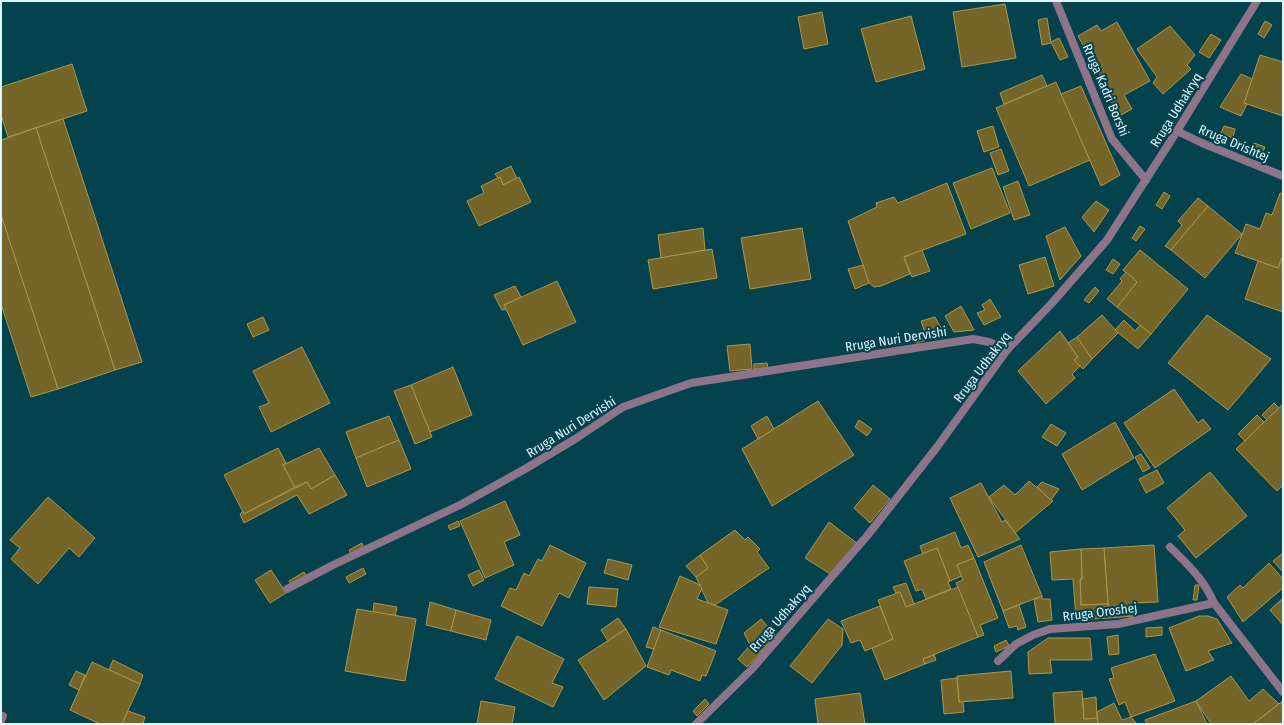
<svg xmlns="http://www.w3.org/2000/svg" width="1284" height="725" font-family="'Fira Sans Condensed',sans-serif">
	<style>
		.building { fill: #766529; stroke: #ae974c }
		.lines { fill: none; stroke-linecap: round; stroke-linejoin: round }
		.street { stroke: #8e7489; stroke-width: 8 }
		.labels { text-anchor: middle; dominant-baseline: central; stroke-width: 4; stroke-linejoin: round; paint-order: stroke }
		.street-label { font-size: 13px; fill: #dcf7fe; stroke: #04434e }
	</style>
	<rect width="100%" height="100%" fill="#04434e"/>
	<g class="building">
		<polygon points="1005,4 1016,58 962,67 953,12"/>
		<polygon points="822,12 828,44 804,49 798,17"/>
		<polygon points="911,16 925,69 876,82 861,29"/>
		<polygon points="1047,18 1051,43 1042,45 1038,20"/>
		<polygon points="1265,21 1272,25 1264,38 1258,34"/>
		<polygon points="1117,22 1150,81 1124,95 1132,109 1119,116 1108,95 1111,94 1078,36 1097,25 1101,31"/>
		<polygon points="1170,26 1195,55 1187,65 1191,69 1163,94 1153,83 1157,77 1137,49"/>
		<polygon points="1211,34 1221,40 1209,58 1199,52"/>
		<polygon points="1059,38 1068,57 1060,60 1051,42"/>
		<polygon points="1260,55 1283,62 1283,116 1244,103"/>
		<polygon points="72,64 87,111 8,137 1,115 1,87"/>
		<polygon points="1241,74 1252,79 1244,103 1247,104 1241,116 1220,107"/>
		<polygon points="1042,75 1047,86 1004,104 1000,93"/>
		<polygon points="1056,82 1090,160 1029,186 996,108"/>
		<polygon points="1081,86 1120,175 1101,186 1061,94"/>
		<polygon points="63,119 142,362 115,370 36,128"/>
		<polygon points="993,126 999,147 984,152 977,131"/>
		<polygon points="1224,126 1235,129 1233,138 1221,133"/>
		<polygon points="36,128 115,370 58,389 1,215 1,140"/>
		<polygon points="1254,143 1265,147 1263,152 1252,149"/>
		<polygon points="1001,149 1009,171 998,175 990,153"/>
		<polygon points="511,166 517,179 503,185 500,177 498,178 495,174"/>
		<polygon points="992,168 1010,213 971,229 953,183"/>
		<polygon points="500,177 503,185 519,177 531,202 479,226 467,201 484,193 481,186"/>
		<polygon points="1018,181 1030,215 1014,220 1003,187"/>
		<polygon points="947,183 966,234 904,257 910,274 881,286 874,287 869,283 848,221 877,207 876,203 894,197 898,203"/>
		<polygon points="1164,192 1170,196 1162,209 1156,205"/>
		<polygon points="1280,193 1283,194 1283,257 1278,268 1235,253 1246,224 1260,229 1266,213 1272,215"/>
		<polygon points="1198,198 1208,206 1171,250 1165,246 1182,225 1178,221"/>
		<polygon points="1096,201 1109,210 1094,232 1082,217"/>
		<polygon points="1208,206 1242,234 1205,278 1171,250"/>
		<polygon points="1,215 58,389 31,397 1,304"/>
		<polygon points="1140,226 1145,229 1136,241 1132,238"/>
		<polygon points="1065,227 1081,256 1060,280 1046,236"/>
		<polygon points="703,228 705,250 661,258 658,235"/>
		<polygon points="802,228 811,279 750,289 741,238"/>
		<polygon points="712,249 717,278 653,289 648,260"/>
		<polygon points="922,250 930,271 912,277 904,257"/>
		<polygon points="1140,250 1188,289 1151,334 1117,307 1137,282 1123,270"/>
		<polygon points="1045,257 1054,286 1028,294 1019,265"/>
		<polygon points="1282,257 1283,312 1245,299 1258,261 1278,268"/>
		<polygon points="1113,259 1120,264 1113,274 1106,270"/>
		<polygon points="863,265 869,283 855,289 848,269"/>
		<polygon points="1126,272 1137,282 1117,307 1107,299 1122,281 1120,279"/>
		<polygon points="557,281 576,322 523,345 504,305"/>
		<polygon points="515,286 521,297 504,305 506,309 502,310 494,295"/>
		<polygon points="1095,287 1099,291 1089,303 1084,300"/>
		<polygon points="990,299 1001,317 984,325 977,313 985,310 982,305"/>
		<polygon points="961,306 974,330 954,332 945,316"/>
		<polygon points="1102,315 1118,333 1092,359 1077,337"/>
		<polygon points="1207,315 1271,359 1228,410 1168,363"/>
		<polygon points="263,317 269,330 253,337 247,324"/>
		<polygon points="935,317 945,335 916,343 914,335 925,333 921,321"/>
		<polygon points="1124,320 1135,331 1140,325 1151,334 1138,349 1115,330"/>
		<polygon points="1060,331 1078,357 1074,360 1080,366 1072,374 1075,378 1046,404 1018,371"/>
		<polygon points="1077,337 1092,359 1083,369 1074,360 1078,357 1068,343"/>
		<polygon points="750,344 752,369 730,371 727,346"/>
		<polygon points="302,347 330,403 271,432 259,407 269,403 253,371"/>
		<polygon points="767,363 768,368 754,369 754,364"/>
		<polygon points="453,367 472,415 430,432 411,385"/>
		<polygon points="411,385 432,437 415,444 394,391"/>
		<polygon points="1174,389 1198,423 1203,419 1211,429 1155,468 1124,423"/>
		<polygon points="818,401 854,455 772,506 742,449"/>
		<polygon points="1274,403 1279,408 1267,420 1262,415"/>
		<polygon points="1283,404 1283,485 1277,491 1236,449"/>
		<polygon points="1257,415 1264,422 1245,441 1238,434"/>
		<polygon points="389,416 399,440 356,458 346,432"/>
		<polygon points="767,416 774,429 758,439 751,426"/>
		<polygon points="859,420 872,429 867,436 855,427"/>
		<polygon points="1115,422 1134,458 1082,490 1062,454"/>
		<polygon points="1051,424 1066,433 1057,446 1042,437"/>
		<polygon points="399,440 411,469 367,487 356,458"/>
		<polygon points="278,448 286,463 283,465 295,487 244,514 224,475"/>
		<polygon points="319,448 335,475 311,489 307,482 295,487 283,465"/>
		<polygon points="1141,454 1150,468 1143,472 1135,457"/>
		<polygon points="1157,470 1164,483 1146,493 1139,479"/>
		<polygon points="1210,472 1247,516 1196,558 1178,536 1185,530 1167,508"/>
		<polygon points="335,475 347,495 309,514 297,495 244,523 240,514 243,511 244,514 307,482 311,489"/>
		<polygon points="1029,481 1053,501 1015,533 989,497 1004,485 1015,495"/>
		<polygon points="1042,482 1059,489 1051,500 1037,487"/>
		<polygon points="981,483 1002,522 1005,520 1020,539 978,557 950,498"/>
		<polygon points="873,485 890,499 870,523 854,508"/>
		<polygon points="48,497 95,538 79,557 69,548 38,584 11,559 20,548 10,540"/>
		<polygon points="505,501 520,535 504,542 514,565 485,578 460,521"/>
		<polygon points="458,521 460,526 450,530 448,526"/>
		<polygon points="829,522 858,544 832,575 805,558"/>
		<polygon points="735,530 745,540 748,537 760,549 757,552 769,568 715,605 708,603 696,577 708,568 700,555"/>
		<polygon points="955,532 961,548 968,545 974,558 957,565 962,576 950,581 937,548 923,554 920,546"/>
		<polygon points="362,543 364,548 351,555 349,550"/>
		<polygon points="550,545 586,563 569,598 559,593 542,626 501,606 510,588 516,590 524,573 529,576 538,559 542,561"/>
		<polygon points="1021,545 1042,596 1003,611 984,562"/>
		<polygon points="1154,545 1158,602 1133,603 1134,616 1109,618 1104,548"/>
		<polygon points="937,548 950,581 948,582 951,589 926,599 922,589 916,591 904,561"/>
		<polygon points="1104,548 1108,604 1081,605 1080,579 1082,579 1081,549"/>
		<polygon points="1081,549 1082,579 1080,579 1081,605 1108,604 1109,618 1076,620 1073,579 1052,580 1050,552"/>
		<polygon points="1283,553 1283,572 1273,561"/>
		<polygon points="700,555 708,568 696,577 686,566"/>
		<polygon points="974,558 998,618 980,625 984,635 978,637 956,583 963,580 957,565"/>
		<polygon points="608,559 632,565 628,580 604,573"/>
		<polygon points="1269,563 1283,579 1283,588 1243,622 1227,597 1240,585 1243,588"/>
		<polygon points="363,568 366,574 349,583 346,577"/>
		<polygon points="271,570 286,593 270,603 255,580"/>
		<polygon points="479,570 484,580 473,586 468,575"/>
		<polygon points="304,572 307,577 292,586 289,581"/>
		<polygon points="680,576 698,584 702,588 697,599 728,610 716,644 659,627"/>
		<polygon points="906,583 914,604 906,607 900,592 896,593 893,587"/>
		<polygon points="1195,585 1199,585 1197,600 1193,600"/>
		<polygon points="589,587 618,589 616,607 587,604"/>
		<polygon points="958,587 978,637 923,659 925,664 885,680 872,648 893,639 878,600 900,592 906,607"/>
		<polygon points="1042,596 1042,599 1050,599 1052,620 1038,622 1034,600"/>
		<polygon points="1283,598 1283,625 1270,610"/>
		<polygon points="430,602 456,610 451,631 426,625"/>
		<polygon points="374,603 397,607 395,616 373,612"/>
		<polygon points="1019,605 1026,627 1018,630 1017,626 1009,628 1003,611"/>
		<polygon points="880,606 893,639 865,651 860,640 851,643 841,621"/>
		<polygon points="357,609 416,619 405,681 345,671"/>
		<polygon points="456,610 491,620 486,640 451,631"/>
		<polygon points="1199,616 1208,616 1217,619 1232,643 1208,651 1214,660 1186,671 1169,628"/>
		<polygon points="618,618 626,629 608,641 601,630"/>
		<polygon points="761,619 775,635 762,651 752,643 750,645 744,633"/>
		<polygon points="828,619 843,629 842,645 812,683 790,666"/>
		<polygon points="653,627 661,630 654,649 646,647"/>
		<polygon points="1162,627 1162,635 1146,637 1146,628"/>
		<polygon points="626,629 646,666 604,700 578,660"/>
		<polygon points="661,630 716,651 706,676 702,675 700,681 671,670 669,675 647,667"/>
		<polygon points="1118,635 1119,654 1109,655 1107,637"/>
		<polygon points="517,636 564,659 552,683 563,687 553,707 495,679"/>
		<polygon points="1048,638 1090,638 1092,660 1050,660 1052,673 1029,674 1028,652"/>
		<polygon points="1006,640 1009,646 996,652 994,646"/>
		<polygon points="752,643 762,651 747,667 738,659"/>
		<polygon points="1155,654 1175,701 1131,717 1125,702 1119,705 1109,679 1114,678 1111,668"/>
		<polygon points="934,655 936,660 925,664 923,659"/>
		<polygon points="113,660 143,675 140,684 109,670"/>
		<polygon points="92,662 140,684 122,724 100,724 70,710"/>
		<polygon points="76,671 85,675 79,690 69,685"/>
		<polygon points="1011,671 1013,698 959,702 957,676"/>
		<polygon points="1231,676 1249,701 1263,689 1279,704 1253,724 1211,724 1196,701"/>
		<polygon points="957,678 959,702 963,702 964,712 944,714 941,680"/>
		<polygon points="1082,691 1084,719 1097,718 1098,724 1055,724 1053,693"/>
		<polygon points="860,693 865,724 818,724 815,699"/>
		<polygon points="1096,697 1097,718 1084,719 1083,699"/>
		<polygon points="705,699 709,704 697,716 693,711"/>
		<polygon points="481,701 515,707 512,724 477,724"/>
		<polygon points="1196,701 1207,724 1147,724 1145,720"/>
		<polygon points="1282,701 1283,724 1253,724 1279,704"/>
		<polygon points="1114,703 1122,720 1131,717 1137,724 1098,724 1097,712"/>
		<polygon points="128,711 145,717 143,724 122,724"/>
	</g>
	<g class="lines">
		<g class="street">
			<polyline points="1056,1 1112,139 1146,180"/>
			<polyline points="1177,131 1202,143 1283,176"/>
			<path d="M1170,547C1189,566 1203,578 1214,603L1283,692"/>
			<polyline points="287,589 333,565 460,505 525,469 575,439 623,407 691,383 973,339 989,342 1007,350"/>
			<polyline points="998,661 1016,644 1033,635 1050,629 1118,624 1214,603"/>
			<polyline points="1,721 3,716"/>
			<polyline points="696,724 752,669 867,536 937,447 1007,350 1052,303 1107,240 1177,131 1257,1"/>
		</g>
	</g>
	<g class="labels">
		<g class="street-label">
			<text transform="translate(1106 90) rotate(67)">Rruga Kadri Borshi</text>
			<text transform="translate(1176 110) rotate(-58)">Rruga Udhakryq</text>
			<text transform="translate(1234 143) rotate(23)">Rruga Drishtej</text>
			<text transform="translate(896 339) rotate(-9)">Rruga Nuri Dervishi</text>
			<text transform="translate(982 367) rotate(-53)">Rruga Udhakryq</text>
			<text transform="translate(571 427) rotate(-32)">Rruga Nuri Dervishi</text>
			<text transform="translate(1100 612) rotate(-7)">Rruga Oroshej</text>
			<text transform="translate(780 618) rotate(-49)">Rruga Udhakryq</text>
		</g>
	</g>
	<rect width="1284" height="725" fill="none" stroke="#dcf7fe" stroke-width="4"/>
</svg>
